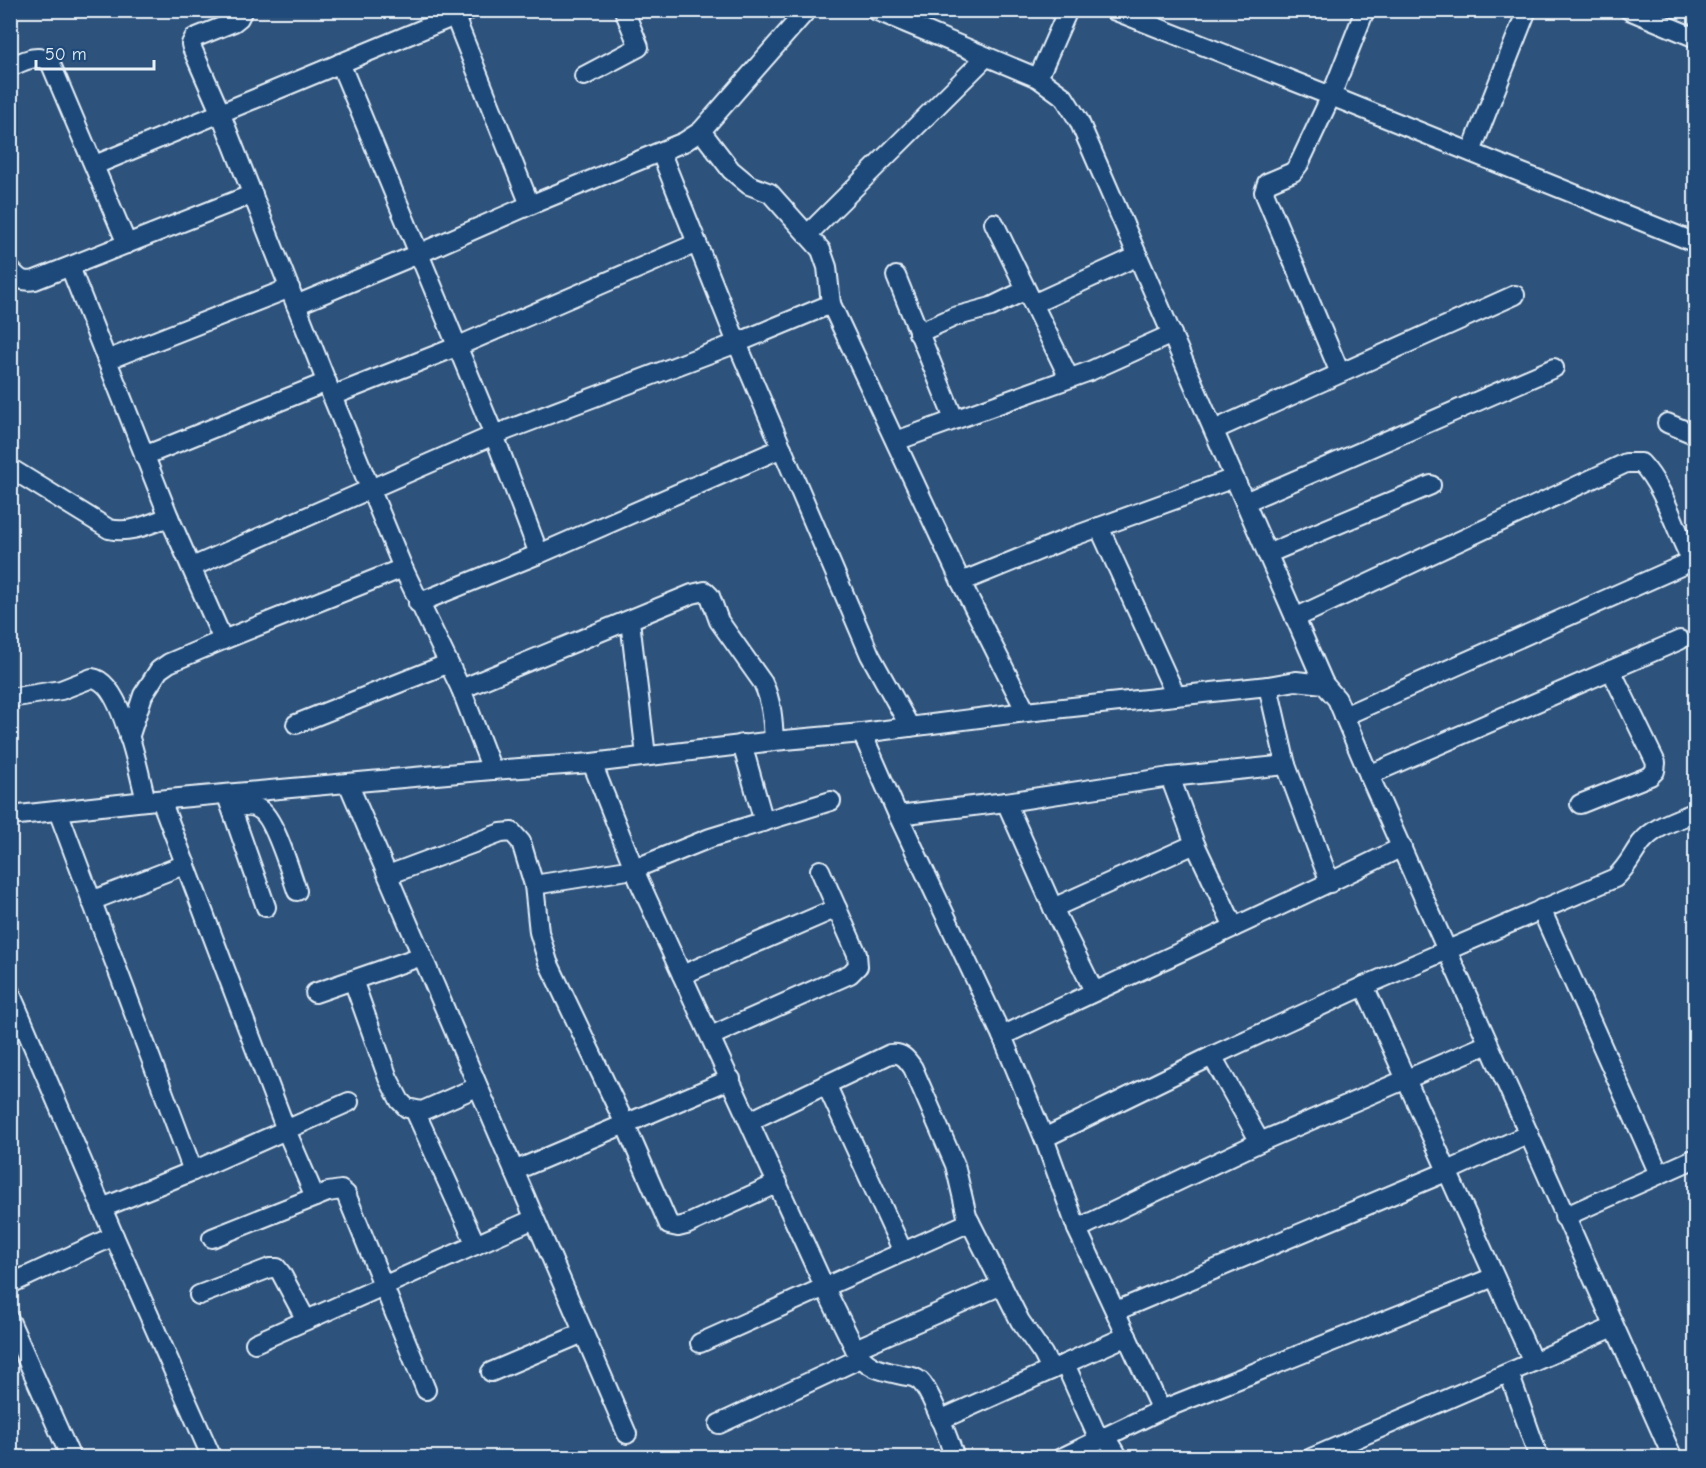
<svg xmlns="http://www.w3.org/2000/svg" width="1706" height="1468" font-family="'Comic Neue',sans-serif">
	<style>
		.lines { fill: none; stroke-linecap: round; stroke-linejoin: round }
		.minor-casing { stroke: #e8f1f8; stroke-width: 22 }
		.minor { stroke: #1f4a7a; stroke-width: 18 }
	</style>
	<rect width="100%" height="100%" fill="#2d527c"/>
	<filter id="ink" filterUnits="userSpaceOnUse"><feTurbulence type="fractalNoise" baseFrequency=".0167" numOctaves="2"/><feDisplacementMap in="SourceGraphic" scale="12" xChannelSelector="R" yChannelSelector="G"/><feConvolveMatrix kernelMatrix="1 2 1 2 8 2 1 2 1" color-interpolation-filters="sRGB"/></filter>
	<g filter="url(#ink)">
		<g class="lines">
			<defs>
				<g id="minor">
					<polyline points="243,10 239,18 234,22 194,38 191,44 192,48 220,112 334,401 403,568 461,689 492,770"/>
					<polyline points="875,10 1038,78 1064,97 1079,121 1324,684"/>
					<polyline points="1113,10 1331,96 1696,243"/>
					<polyline points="1629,10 1696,38"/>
					<polyline points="455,17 530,205"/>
					<polyline points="340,63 494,435 539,554"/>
					<path d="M10,67C24,61 37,53 50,62L127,244"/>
					<polyline points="584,76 639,47 624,10"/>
					<polyline points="1038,78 1068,10"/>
					<polyline points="701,131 731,170 749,185 770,193 821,250 827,267 831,304"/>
					<polyline points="1471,152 1527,10"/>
					<polyline points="661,153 737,343 870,655 910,727"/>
					<polyline points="95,165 469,10"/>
					<polyline points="994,223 1069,378"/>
					<polyline points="808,234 986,57"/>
					<polyline points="70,267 169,517 223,640"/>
					<path d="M10,269C18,278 22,283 35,280L253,194"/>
					<polyline points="896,276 954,419"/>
					<polyline points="1033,304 1138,256"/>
					<polyline points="296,305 418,254 530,205 684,142 701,131 807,10"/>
					<polyline points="918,333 954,317 991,307 1026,290"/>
					<polyline points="107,360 290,288"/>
					<polyline points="1340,373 1264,192 1267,183 1293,172 1299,164 1331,96 1365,10"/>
					<polyline points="332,396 456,347 697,243"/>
					<polyline points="1667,423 1696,435"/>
					<polyline points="1214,430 1515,295"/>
					<polyline points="896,441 1090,371 1172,334"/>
					<polyline points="144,456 327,382"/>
					<path d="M10,468L109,529C130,534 149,524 169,517"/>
					<polyline points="1245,502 1554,368"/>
					<polyline points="1099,527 1176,696"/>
					<polyline points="1267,554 1431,485"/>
					<polyline points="192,567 494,435 737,343 831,304 961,582 1026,712"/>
					<polyline points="961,582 1069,538 1234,478"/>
					<polyline points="418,603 539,554 782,448"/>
					<path d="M1295,618L1626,463H1641C1665,488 1675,530 1692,561"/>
					<polyline points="630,621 646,756"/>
					<polyline points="1268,686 1286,765 1330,883"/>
					<path d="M461,689L692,594L705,591L710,596L719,621L763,683C772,702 773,721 774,741"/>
					<path d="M10,698L61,690L92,678C122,681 139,774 146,801"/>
					<polyline points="1344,716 1692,561 1696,564"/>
					<polyline points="296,724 447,664"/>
					<polyline points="862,733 898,815 1002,1036 1044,1138 1077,1229 1161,1410"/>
					<polyline points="129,738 143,695 159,670 169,663 223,640 403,568"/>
					<polyline points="742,744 764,822"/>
					<path d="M592,763L639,881L824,1286L855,1349C867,1370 884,1371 907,1376C911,1376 916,1378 920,1381C931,1391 949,1441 955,1458"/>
					<polyline points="1369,775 1680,640"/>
					<polyline points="1170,777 1195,844 1234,927"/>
					<polyline points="348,783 627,1434"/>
					<polyline points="227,796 266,907"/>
					<polyline points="161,800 286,1130 315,1197"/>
					<polyline points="1006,802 1053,908 1094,991"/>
					<polyline points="1580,804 1650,776 1655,771 1656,763 1611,670"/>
					<path d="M231,807C239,806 251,804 259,809C274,816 291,874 297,891"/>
					<polyline points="58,811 193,1171"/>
					<polyline points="898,815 1006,802 1170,777 1286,765"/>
					<polyline points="10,816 146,801 492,770 592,763 774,741 862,733 1026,712 1268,686 1296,681 1324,684 1337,699 1369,775 1673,1458"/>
					<polyline points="388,875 501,833 512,832 521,842 534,885 539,932 548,962 625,1124 669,1225 678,1227 686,1225 778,1183"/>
					<polyline points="534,885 634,869 710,838 831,801"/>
					<polyline points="91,901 186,864"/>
					<polyline points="1053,908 1195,844"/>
					<polyline points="1541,909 1659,1174"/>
					<polyline points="682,975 837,908"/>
					<polyline points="353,980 388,1078 400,1101 407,1108 422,1111 477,1087"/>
					<polyline points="1364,986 1533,1362"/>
					<polyline points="10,992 114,1236 212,1458"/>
					<polyline points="315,993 422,956"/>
					<polyline points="711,1036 850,974 858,966 857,954 820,870"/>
					<path d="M1002,1036C1135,971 1270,913 1402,847"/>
					<polyline points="1212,1056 1260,1142"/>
					<polyline points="826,1084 903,1252"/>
					<polyline points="415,1111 476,1245"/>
					<path d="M750,1121L890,1054C902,1052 907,1059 913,1068L955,1165L967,1216L1020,1321L1043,1354L1051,1370"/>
					<path d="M1044,1138L1212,1056L1364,986L1615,878C1628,866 1631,857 1641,843C1655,826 1676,820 1696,812"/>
					<polyline points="514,1171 731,1079"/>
					<polyline points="102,1208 193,1171 349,1102"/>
					<polyline points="1564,1217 1696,1158"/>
					<polyline points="1077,1229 1260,1142 1488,1044"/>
					<polyline points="212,1238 328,1192 341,1190 346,1194 426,1390"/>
					<polyline points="10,1284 114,1236"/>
					<polyline points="199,1295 270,1268 277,1268 281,1273 306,1320"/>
					<polyline points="1116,1311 1446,1172 1529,1134"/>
					<polyline points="10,1321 71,1458"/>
					<polyline points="255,1343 534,1219"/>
					<polyline points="700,1343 970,1222"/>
					<polyline points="855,1349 1002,1285"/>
					<polyline points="1065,1364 1099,1440"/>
					<polyline points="491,1372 583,1333"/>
					<polyline points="1509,1373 1539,1458"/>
					<polyline points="940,1420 1127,1336"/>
					<polyline points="719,1424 861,1358"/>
					<polyline points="1106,1436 1119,1458"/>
					<polyline points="1061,1458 1161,1410 1494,1277"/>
					<polyline points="1311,1458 1614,1327"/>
				</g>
			</defs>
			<use href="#minor" class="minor-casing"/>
			<use href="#minor" class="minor"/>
		</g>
	</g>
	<rect width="1706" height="1468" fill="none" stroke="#1f4a7a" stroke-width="36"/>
	<rect x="18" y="18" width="1670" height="1432" fill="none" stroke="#e8f1f8" stroke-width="2" filter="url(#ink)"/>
	<path d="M36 60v9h118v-9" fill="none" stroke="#e8f1f8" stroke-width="3"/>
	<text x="45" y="60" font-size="18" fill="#e8f1f8" stroke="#1f4a7a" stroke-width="4.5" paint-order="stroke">50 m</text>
</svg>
